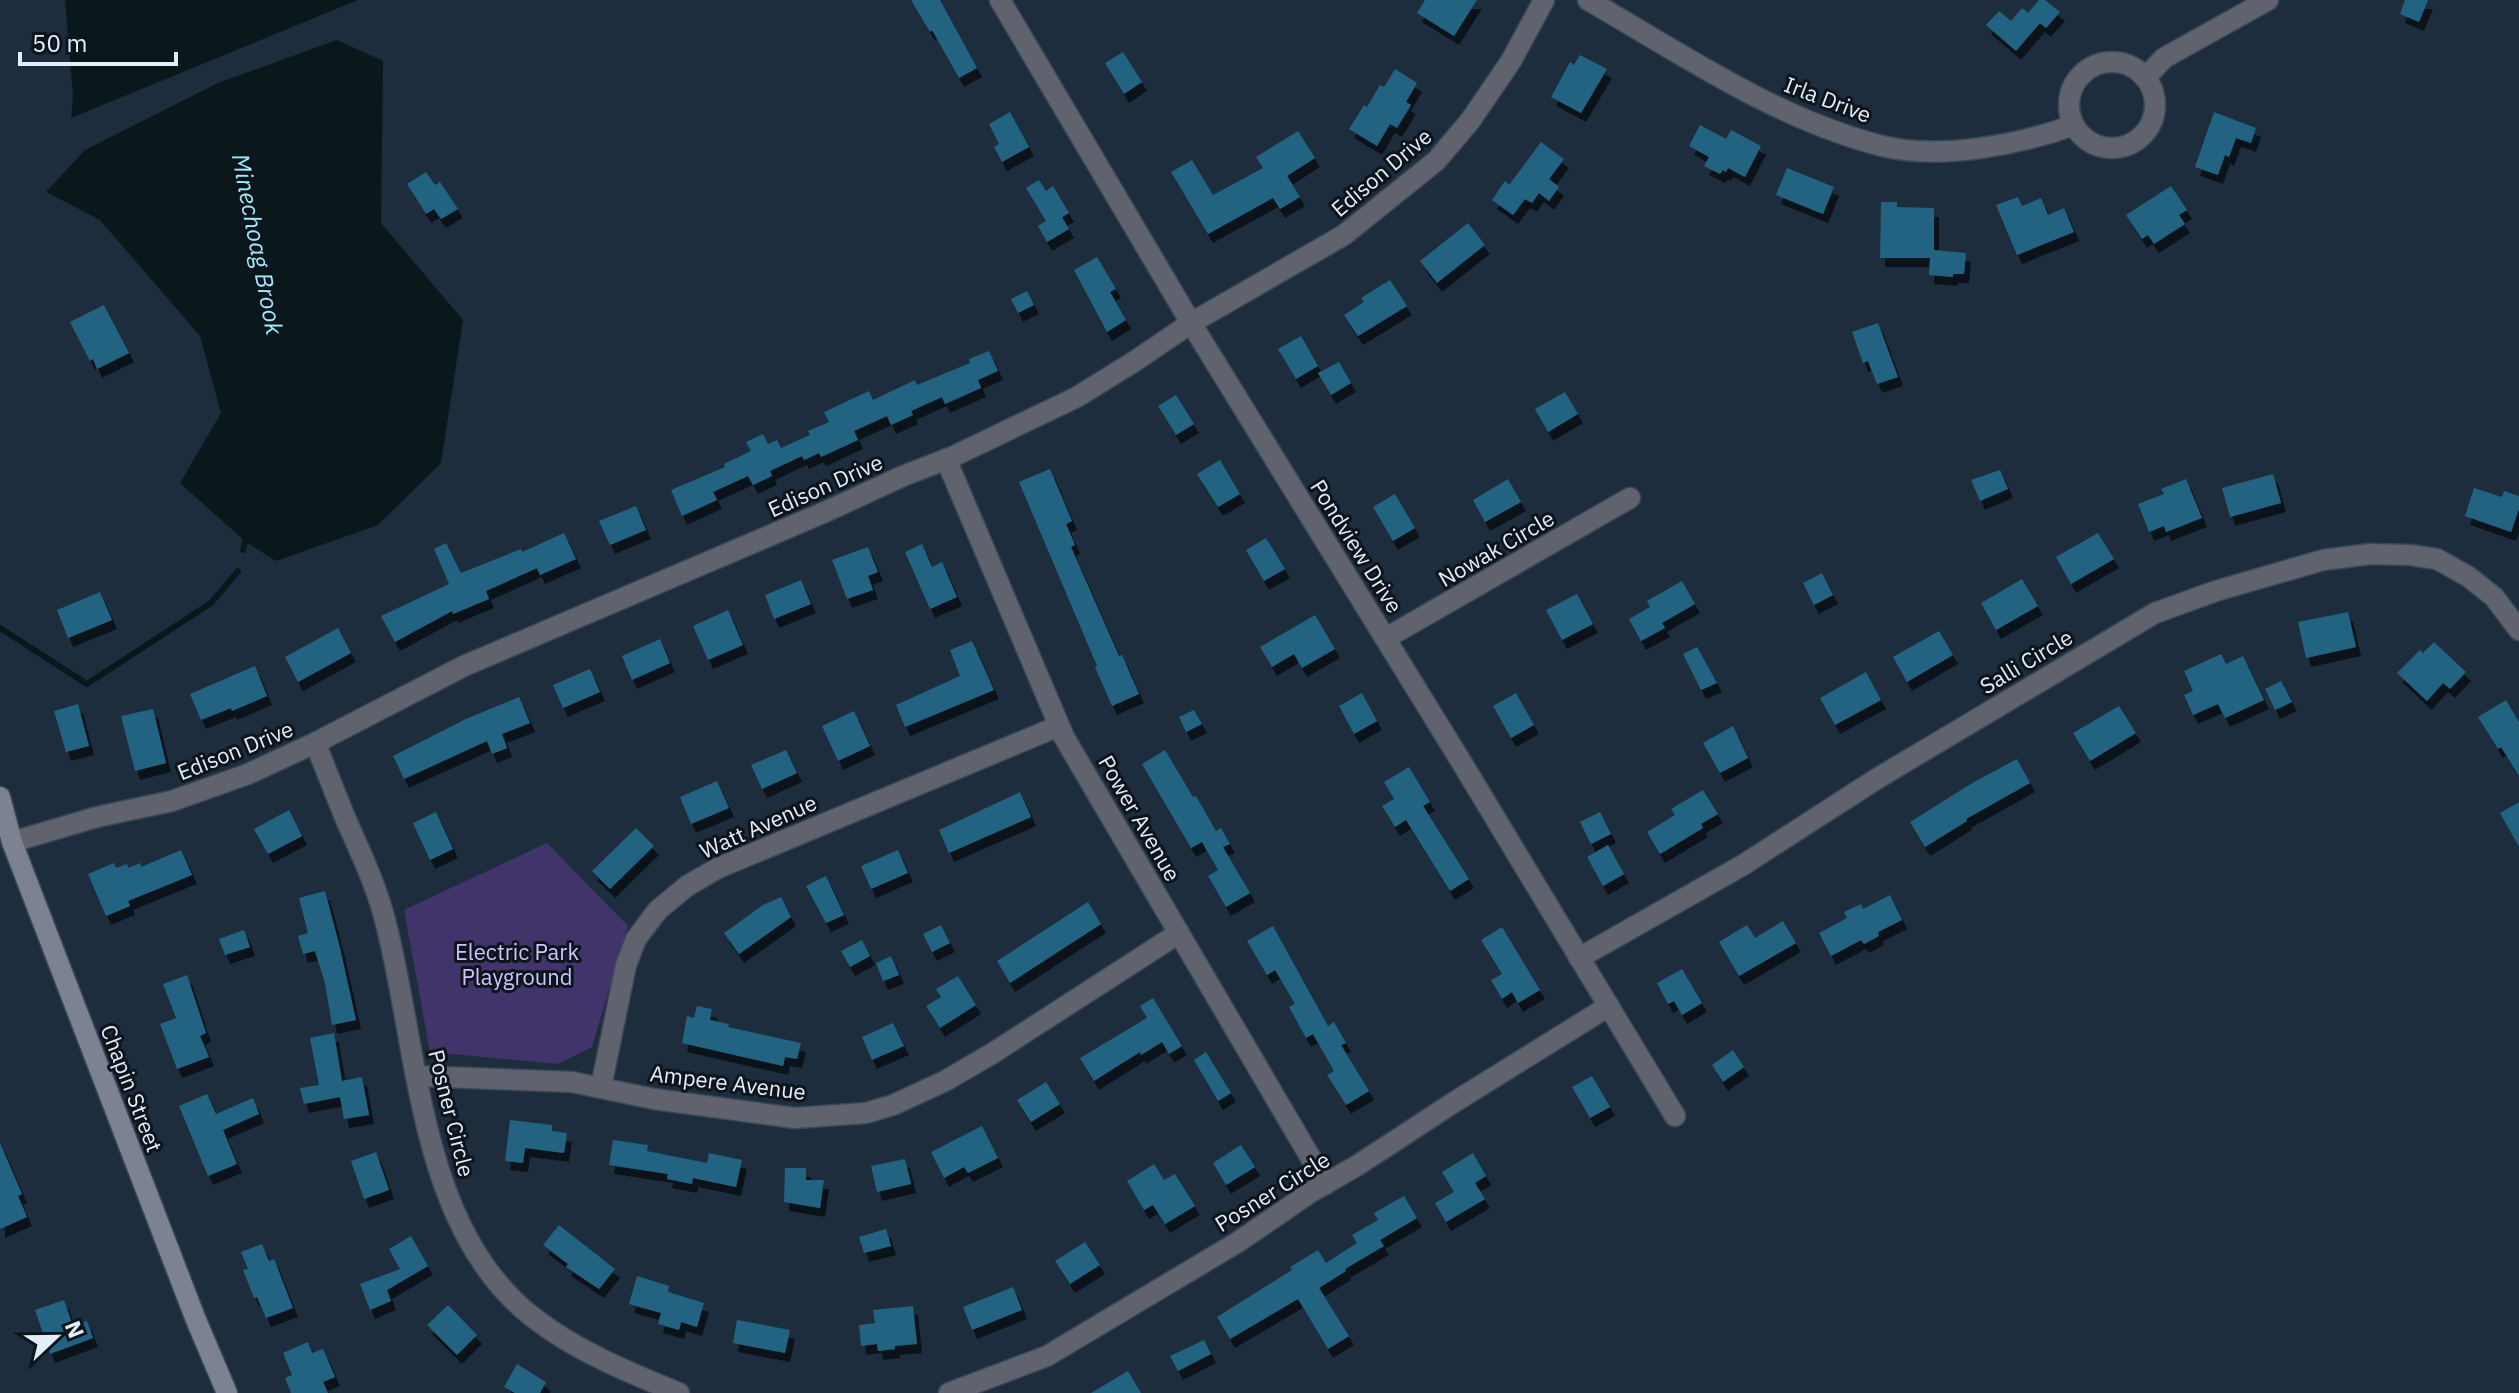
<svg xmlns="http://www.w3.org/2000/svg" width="2519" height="1393" font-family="'IBM Plex Sans',sans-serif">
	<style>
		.green { fill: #40346a }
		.water { fill: #0a181b }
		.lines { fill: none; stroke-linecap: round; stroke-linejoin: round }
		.stream { stroke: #0a181b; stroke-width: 6 }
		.building { fill: #206382; filter: url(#shadow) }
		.street-casing { stroke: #394858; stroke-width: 23 }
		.secondary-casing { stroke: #394858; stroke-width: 23 }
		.street { stroke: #60636e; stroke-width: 20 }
		.secondary { stroke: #7d8293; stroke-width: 20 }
		.labels { text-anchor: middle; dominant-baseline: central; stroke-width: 6; stroke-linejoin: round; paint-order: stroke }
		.street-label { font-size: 22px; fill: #e4eef9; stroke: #0e141c }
		.park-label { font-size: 22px; fill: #cec5fe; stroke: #0e141c }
		.water-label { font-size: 24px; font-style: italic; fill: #9deafb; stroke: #0e141c }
	</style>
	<defs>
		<filter id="shadow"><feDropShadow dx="5" dy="9" stdDeviation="0" flood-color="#0009"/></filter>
	</defs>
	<rect width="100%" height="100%" fill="#1d2d3e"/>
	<polygon class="green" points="547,843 628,926 592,1047 558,1064 430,1052 404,910"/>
	<g class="water">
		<polygon points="65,0 358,0 71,118 73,96"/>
		<polygon points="337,40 383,61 381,223 463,320 441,463 378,525 276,561 246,542 180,483 221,413 200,336 100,220 46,192 85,150 218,83"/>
	</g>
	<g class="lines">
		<g class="stream">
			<polyline points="243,550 247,536"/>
			<polyline points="0,628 87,684 211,603 238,571"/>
		</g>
	</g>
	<g class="building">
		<polygon points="911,0 940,0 977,68 959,78 932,30 930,32"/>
		<polygon points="1425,0 1477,0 1454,36 1417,13"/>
		<polygon points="2039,0 2045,0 2060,12 2046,28 2040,23 2016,51 1986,25 1999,11 2011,21 2022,8 2028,13"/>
		<polygon points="2405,0 2428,0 2419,22 2400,14"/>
		<polygon points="1123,52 1142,82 1124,94 1105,63"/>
		<polygon points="1580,55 1607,69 1581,113 1551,97 1570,62 1574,65"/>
		<polygon points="1395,69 1417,83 1406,102 1411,105 1397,128 1390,124 1377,146 1349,129 1364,105 1367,107 1380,85 1384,87"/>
		<polygon points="1010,112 1029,147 1002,162 994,147 999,144 989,124"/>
		<polygon points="2214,112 2256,128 2251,143 2236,138 2229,157 2225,155 2218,175 2195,167"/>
		<polygon points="1700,125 1726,139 1731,130 1761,146 1745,177 1728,168 1726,172 1723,170 1720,174 1704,166 1709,157 1689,146"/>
		<polygon points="1298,131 1315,158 1287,176 1300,197 1280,209 1273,198 1208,234 1171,172 1192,160 1213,195 1263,168 1256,157"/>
		<polygon points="1541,142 1564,159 1549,179 1559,187 1549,201 1539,193 1532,203 1525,199 1513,215 1492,200 1505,181 1509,185"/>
		<polygon points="1787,168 1834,187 1823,214 1776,195"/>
		<polygon points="426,172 435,185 440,182 458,209 441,219 434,209 426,214 407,184"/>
		<polygon points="1039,180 1046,191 1053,186 1069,213 1062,217 1069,229 1047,242 1038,226 1046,221 1026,188"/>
		<polygon points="2171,186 2187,210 2179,215 2185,224 2154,244 2148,235 2142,239 2126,215"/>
		<polygon points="2018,197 2022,206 2041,198 2048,215 2064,208 2074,232 2017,255 1996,205"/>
		<polygon points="1881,202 1897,202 1897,207 1934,208 1934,250 1966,253 1964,274 1953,274 1953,277 1929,275 1930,258 1880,258"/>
		<polygon points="1468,223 1485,245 1437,283 1420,261"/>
		<polygon points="1097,257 1116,289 1110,292 1126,320 1107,332 1074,270"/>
		<polygon points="1390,280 1407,306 1358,336 1344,315 1364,302 1361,298"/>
		<polygon points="1027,291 1034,305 1018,313 1011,299"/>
		<polygon points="104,305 129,353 97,369 93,359 90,361 70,322"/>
		<polygon points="1878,323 1898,377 1877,384 1868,361 1863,363 1852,332"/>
		<polygon points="1301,336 1318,366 1296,379 1278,349"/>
		<polygon points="989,351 998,371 978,380 981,388 945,404 942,397 911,411 913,415 891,425 887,416 854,431 858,440 821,457 819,453 804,460 802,456 770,471 772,476 753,485 748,476 713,492 717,500 682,516 671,490 725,467 724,464 751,451 746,442 763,434 768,444 777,440 781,448 810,435 808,431 829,422 824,412 869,391 873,400 915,380 917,385 970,363 969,359"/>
		<polygon points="1339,362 1351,383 1331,395 1318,373"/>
		<polygon points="1565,392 1578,414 1548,432 1535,409"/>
		<polygon points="1176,395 1194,424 1176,435 1158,406"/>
		<polygon points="1220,460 1240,494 1218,507 1197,474"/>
		<polygon points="1050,469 1072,521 1066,524 1075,545 1071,547 1119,656 1122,655 1139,694 1112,706 1095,667 1097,666 1019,482"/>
		<polygon points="2000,470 2008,489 1980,501 1971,480"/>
		<polygon points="2273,474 2281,503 2230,517 2222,488"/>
		<polygon points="1508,479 1521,502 1485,522 1473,500"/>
		<polygon points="2186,479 2202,518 2166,532 2164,526 2149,532 2138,504 2164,494 2161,489"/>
		<polygon points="2474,488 2502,497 2504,491 2519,496 2519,509 2511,532 2465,516"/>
		<polygon points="1395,494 1415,528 1393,541 1373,507"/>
		<polygon points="636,506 646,530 610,545 599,521"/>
		<polygon points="564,533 576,559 540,575 537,568 486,591 489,599 453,614 452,611 395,642 381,616 449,584 434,549 446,543 461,573 521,549 522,552"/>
		<polygon points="2098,533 2114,559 2071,584 2056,557"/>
		<polygon points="1266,538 1285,569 1264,581 1246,550"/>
		<polygon points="922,544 932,567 942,562 957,597 930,609 905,552"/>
		<polygon points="868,547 878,572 868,576 873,590 847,599 832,560"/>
		<polygon points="1822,573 1833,595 1814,605 1803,583"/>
		<polygon points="2022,579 2038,606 1996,630 1981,603"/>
		<polygon points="801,580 811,604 774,619 765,595"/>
		<polygon points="1682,581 1695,604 1662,623 1665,628 1641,641 1629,619 1650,607 1647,601"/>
		<polygon points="100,592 112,620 68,638 57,610"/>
		<polygon points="1577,594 1593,624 1562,640 1546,610"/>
		<polygon points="728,610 743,645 708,660 693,626"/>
		<polygon points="2348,612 2356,647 2306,658 2298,622"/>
		<polygon points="1315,615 1335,649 1302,668 1294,654 1272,667 1260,647"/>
		<polygon points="338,628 351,653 298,682 285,657"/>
		<polygon points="1939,631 1953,655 1907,682 1893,657"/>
		<polygon points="660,639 670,663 632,680 622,656"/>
		<polygon points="972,641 994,690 905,727 896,705 960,676 950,650"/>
		<polygon points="2434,642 2466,672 2450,689 2443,683 2427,701 2397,673 2420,650 2423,653"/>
		<polygon points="1697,647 1717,683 1701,690 1683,654"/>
		<polygon points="2221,654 2226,664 2243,656 2264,700 2225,718 2218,704 2193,715 2184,695 2193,691 2184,671"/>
		<polygon points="255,666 267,696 232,711 231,708 201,720 190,694"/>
		<polygon points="590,669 600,692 563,708 553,685"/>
		<polygon points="1866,672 1881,700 1835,725 1820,698"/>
		<polygon points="2281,681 2292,702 2275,710 2265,689"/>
		<polygon points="1362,693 1377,721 1354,734 1339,706"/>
		<polygon points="1516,693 1534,725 1511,738 1493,706"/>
		<polygon points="519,697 530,723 502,734 507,748 492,754 487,741 404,779 393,756 466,719"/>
		<polygon points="2506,700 2519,722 2519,776 2501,747 2498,749 2478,717"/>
		<polygon points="78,704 89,746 66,752 54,711"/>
		<polygon points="2119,706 2136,733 2090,761 2073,733"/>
		<polygon points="153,709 166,763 135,771 121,716"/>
		<polygon points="1194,710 1202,724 1186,732 1179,717"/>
		<polygon points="854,711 870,746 838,761 822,726"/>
		<polygon points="1733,726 1748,758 1720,773 1703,743"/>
		<polygon points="786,750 797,773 762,789 751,765"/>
		<polygon points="1165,750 1193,797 1196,796 1216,831 1221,828 1230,844 1223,847 1250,893 1226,907 1208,876 1218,870 1202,842 1191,848 1142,764"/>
		<polygon points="2017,759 2030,783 1966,819 1967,821 1925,847 1910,822 1974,782"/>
		<polygon points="1409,767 1430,802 1423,806 1469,879 1450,891 1406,820 1395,827 1382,806 1394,799 1384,782"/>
		<polygon points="717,781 729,808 691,824 680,797"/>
		<polygon points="1703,790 1718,814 1701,824 1703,828 1660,854 1647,832 1675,815 1671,809"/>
		<polygon points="1020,792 1031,817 949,853 939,830"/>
		<polygon points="2519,802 2519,847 2500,813"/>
		<polygon points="289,810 302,836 268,854 254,829"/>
		<polygon points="436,812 453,849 430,860 413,823"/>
		<polygon points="1600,812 1611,834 1591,844 1580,822"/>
		<polygon points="636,828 654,846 610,889 592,871"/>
		<polygon points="1608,845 1624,874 1603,886 1587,857"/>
		<polygon points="181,850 192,875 128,901 130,906 106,916 88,874 114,863 116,868 127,864 128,868 140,863 141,867"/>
		<polygon points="898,850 908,873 871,889 861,866"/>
		<polygon points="826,876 844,915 826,923 806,886"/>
		<polygon points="325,891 340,948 356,1020 332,1025 325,983 315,951 303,954 298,936 308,933 299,898"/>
		<polygon points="1890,895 1902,920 1878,932 1879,936 1864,944 1861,940 1831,956 1819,933 1847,918 1844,912 1861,904 1863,909"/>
		<polygon points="781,897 791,917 739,954 724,933 763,905"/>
		<polygon points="1088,902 1101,924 1010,983 997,961"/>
		<polygon points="1783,921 1796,943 1739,976 1719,942 1747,925 1755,938"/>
		<polygon points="941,925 950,943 932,952 923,934"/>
		<polygon points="1273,926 1328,1026 1334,1022 1346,1043 1341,1045 1369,1091 1346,1105 1327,1075 1334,1071 1313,1034 1306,1038 1289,1007 1295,1004 1275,970 1267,975 1247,941"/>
		<polygon points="1502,927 1540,990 1518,1003 1512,992 1502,999 1491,980 1502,974 1481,940"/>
		<polygon points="244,930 250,947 225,955 219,939"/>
		<polygon points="862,940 870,956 850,967 841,951"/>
		<polygon points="891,956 899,975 883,981 876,963"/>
		<polygon points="1682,969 1702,1003 1682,1015 1674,1001 1668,1004 1657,983"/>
		<polygon points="187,975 206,1033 200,1036 209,1057 177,1069 160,1024 176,1018 163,984"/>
		<polygon points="958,976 976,1005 940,1028 926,1006 941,997 936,989"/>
		<polygon points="1153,998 1182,1046 1169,1054 1162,1042 1141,1055 1140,1052 1094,1081 1080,1058 1147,1018 1140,1006"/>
		<polygon points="697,1006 712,1009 710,1020 729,1024 728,1027 801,1043 797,1059 785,1057 783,1066 682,1043 687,1016 694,1018"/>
		<polygon points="893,1023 904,1046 872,1060 862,1037"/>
		<polygon points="334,1033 342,1081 362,1077 369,1115 344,1119 340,1097 304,1104 300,1088 319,1085 310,1038"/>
		<polygon points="1733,1050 1744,1067 1723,1082 1712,1065"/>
		<polygon points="1206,1052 1231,1093 1218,1101 1194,1060"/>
		<polygon points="1592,1076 1610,1107 1590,1118 1572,1087"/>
		<polygon points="1046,1082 1060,1104 1031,1122 1017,1100"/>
		<polygon points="207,1094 216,1114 253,1098 259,1114 223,1130 237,1164 208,1176 179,1106"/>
		<polygon points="510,1120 552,1125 552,1131 567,1133 564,1153 525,1148 523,1163 505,1161"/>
		<polygon points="982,1126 998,1158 968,1173 964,1167 944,1178 931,1152"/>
		<polygon points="613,1140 648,1145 647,1151 707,1163 709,1153 742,1160 736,1187 693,1178 692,1184 667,1179 668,1174 609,1165"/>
		<polygon points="0,1143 22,1194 18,1196 27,1217 0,1229"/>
		<polygon points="1241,1145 1255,1167 1226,1185 1213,1163"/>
		<polygon points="376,1152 389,1190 364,1199 351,1161"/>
		<polygon points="1473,1153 1486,1176 1475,1183 1485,1199 1446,1222 1435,1203 1454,1192 1442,1172"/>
		<polygon points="905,1159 911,1184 877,1192 871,1166"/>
		<polygon points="1154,1164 1164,1180 1175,1174 1195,1206 1165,1224 1153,1205 1144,1210 1127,1181"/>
		<polygon points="785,1168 806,1168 806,1180 824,1180 820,1208 784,1202"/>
		<polygon points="1404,1196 1417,1218 1380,1240 1384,1246 1345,1269 1346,1271 1319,1288 1349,1336 1328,1349 1298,1299 1230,1339 1217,1317 1292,1270 1290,1267 1318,1250 1326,1263 1357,1243 1352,1235 1378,1220 1374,1213"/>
		<polygon points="559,1225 615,1269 599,1289 566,1267 568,1264 543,1245"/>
		<polygon points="886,1229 891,1246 864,1253 859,1237"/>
		<polygon points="411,1236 428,1266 387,1290 391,1301 370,1310 360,1284 400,1269 389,1249"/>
		<polygon points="1085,1242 1100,1265 1070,1284 1055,1261"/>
		<polygon points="262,1244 269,1261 274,1259 293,1308 266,1318 257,1297 254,1298 243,1270 248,1269 241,1252"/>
		<polygon points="637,1276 669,1286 668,1292 704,1303 697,1327 681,1322 679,1330 658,1324 661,1313 629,1304"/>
		<polygon points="1013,1287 1022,1310 972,1330 963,1307"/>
		<polygon points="64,1300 73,1326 87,1321 93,1338 50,1354 35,1310"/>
		<polygon points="448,1305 477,1335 457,1355 427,1325"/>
		<polygon points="913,1306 917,1344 895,1346 895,1349 878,1351 877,1344 861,1346 859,1325 875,1323 873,1310"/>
		<polygon points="737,1320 790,1330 785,1353 733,1343"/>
		<polygon points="1204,1340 1211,1354 1178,1371 1170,1356"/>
		<polygon points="308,1342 312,1353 323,1349 335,1377 323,1382 328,1393 291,1393 285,1378 292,1375 283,1353"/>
		<polygon points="517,1364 546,1382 540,1393 515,1393 504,1387"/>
		<polygon points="1128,1371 1141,1393 1091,1393"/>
	</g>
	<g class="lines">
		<defs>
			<g id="street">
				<polyline points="1000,0 1191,323 1462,763 1675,1116"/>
				<path d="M1588,0C1682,54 1776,119 1882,146C1940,160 2019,145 2074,125"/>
				<circle cx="2112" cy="105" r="43"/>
				<polyline points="2145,78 2164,58 2268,0"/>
				<polyline points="946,459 1064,737 1326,1184"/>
				<polyline points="1386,638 1630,498"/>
				<path d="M315,743C326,769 336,796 347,822C362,856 377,887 386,924C419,1052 419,1230 534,1318C576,1351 630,1373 679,1393"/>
				<polyline points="12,842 97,817 172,801 248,774 315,743 464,666 825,512 903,476 952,457 1077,397 1135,361 1191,323 1344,235 1436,161 1470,121 1511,61 1544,0"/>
				<polyline points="1579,958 1743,865 1878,778 2155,613 2216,591 2323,560 2370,554 2410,555 2437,559 2469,577 2494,597 2519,630"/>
				<polyline points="416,1076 572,1082 654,1099 795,1118 866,1113 893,1105 945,1081 993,1053 1179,933"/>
				<polyline points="601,1087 626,965 636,939 658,910 687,886 718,868 1059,726"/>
				<polyline points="949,1393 1047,1356 1238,1242 1311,1192 1358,1165 1456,1101 1609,1006"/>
			</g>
			<polyline id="secondary" points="0,797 12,842 196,1320 227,1393"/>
		</defs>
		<use href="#street" class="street-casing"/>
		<use href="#secondary" class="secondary-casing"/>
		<use href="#street" class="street"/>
		<use href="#secondary" class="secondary"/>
	</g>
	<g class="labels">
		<g class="street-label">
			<text transform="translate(1828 99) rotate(21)">Irla Drive</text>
			<text transform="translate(1381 172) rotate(-40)">Edison Drive</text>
			<text transform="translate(825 485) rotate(-24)">Edison Drive</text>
			<text transform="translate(1357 546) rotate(58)">Pondview Drive</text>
			<text transform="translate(1496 548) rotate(-30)">Nowak Circle</text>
			<text transform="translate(2026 661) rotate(-31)">Salli Circle</text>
			<text transform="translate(235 750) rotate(-22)">Edison Drive</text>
			<text transform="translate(1140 818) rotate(60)">Power Avenue</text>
			<text transform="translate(758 826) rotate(-24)">Watt Avenue</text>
			<text transform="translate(728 1082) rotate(7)">Ampere Avenue</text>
			<text transform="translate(132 1088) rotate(69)">Chapin Street</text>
			<text transform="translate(452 1113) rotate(76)">Posner Circle</text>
			<text transform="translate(1272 1191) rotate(-32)">Posner Circle</text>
		</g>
		<g class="park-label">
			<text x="517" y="951">Electric Park<tspan x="517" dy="25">Playground</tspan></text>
		</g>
		<g class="water-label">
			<text transform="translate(258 244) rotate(79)">Minechoag Brook</text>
		</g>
	</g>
	<g transform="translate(56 1337) rotate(68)" stroke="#0e141c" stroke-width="6" paint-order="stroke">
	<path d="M0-6L14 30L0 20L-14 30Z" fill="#e4eef9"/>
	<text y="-12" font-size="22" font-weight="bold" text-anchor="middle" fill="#e4eef9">N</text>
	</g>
	<path d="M20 52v12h156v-12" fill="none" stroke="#e4eef9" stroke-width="4"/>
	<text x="32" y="52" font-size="24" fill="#e4eef9" stroke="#0e141c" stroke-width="6" paint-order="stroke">50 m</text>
</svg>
